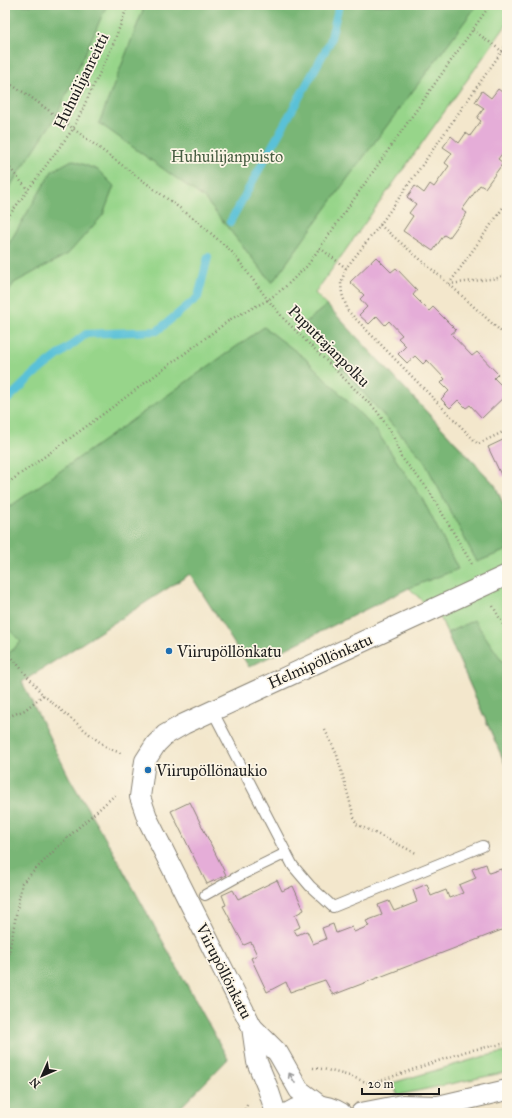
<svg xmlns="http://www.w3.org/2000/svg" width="512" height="1118" font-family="'IM FELL Great Primer',serif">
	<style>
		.green { fill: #97d58a; stroke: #5a7853 }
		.forest { fill: #79b676; stroke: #4a6949 }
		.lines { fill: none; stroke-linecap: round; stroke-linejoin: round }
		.stream { stroke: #5ac1d8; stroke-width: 8 }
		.building { fill: #e5add8 }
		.service-casing { stroke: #888274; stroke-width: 12 }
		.minor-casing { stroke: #888274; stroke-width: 22 }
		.path { stroke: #888274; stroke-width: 2.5; stroke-dasharray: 1 3; stroke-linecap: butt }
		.service { stroke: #fff; stroke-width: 10 }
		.minor { stroke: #fff; stroke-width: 20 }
		.oneway { stroke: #999 }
		.poi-dot { fill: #1f6fb2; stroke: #fcf5e5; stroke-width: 1.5 }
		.labels { text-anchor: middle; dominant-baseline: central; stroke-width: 3.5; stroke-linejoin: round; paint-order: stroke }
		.street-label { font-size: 16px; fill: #1c1c1c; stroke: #fcf5e5 }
		.park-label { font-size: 16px; fill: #475d42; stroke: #fcf5e5 }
		.poi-label { font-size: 16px; fill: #1c1c1c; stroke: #fcf5e5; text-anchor: start }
	</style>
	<rect width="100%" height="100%" fill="#fcf5e5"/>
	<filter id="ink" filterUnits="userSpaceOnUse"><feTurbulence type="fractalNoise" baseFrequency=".025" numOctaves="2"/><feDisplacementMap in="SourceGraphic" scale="8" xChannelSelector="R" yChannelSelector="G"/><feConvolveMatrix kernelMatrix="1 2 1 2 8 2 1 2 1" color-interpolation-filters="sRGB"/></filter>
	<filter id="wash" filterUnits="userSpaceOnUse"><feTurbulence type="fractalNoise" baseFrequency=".012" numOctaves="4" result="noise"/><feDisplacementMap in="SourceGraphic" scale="16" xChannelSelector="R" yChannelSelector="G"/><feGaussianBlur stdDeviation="0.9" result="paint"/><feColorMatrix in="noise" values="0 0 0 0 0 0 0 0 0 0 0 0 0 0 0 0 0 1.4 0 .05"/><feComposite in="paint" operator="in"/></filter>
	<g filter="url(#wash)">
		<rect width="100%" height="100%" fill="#f3e7cc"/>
		<g class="green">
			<polygon points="5,5 507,5 507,24 315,293 495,485 507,513 507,768 441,619 409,588 250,337 21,642 5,657"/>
			<polygon points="507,1052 507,1072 398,1095 392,1083 485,1056"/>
		</g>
		<g class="forest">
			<polygon points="5,5 107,5 57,115 5,194"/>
			<polygon points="145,5 477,5 348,178 272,283 204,198 99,123"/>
			<polygon points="72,160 98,170 114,186 103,215 68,254 14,283 5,299 5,250 52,171"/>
			<polygon points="327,305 495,485 507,513 507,550 477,562 423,459 302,325"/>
			<polygon points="264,327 306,359 375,429 422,498 458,569 409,588 249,667 190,574 22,682 70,779 111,848 228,1059 175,1113 5,1113 5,657 21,642 5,625 5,510"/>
			<polygon points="474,620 507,668 507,768 447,633"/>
		</g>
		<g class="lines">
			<g class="stream">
				<polyline points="230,222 330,42 339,5"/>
				<polyline points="5,402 34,374 86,334 157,331 198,297 208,257"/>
			</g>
		</g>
		<g id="blocks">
			<g class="building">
				<polygon points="507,85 507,147 498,159 503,163 485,188 480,185 462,210 467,213 449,238 444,235 433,251 403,231 413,216 409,213 416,204 407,197 415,186 424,193 430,184 434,187 449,166 445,163 452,153 443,147 451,136 459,143 466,133 470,136 481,121 477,118 484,108 475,102 482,91 491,98 498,89 502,92"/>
				<polygon points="376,257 391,272 396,268 417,290 413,295 429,311 433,307 456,330 451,334 472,356 477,352 498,374 494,378 507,391 507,394 482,418 470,405 466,408 458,400 450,408 441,399 449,391 441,383 445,379 427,360 423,364 415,356 407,363 398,354 406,346 398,338 402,335 389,321 385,325 377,316 369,324 359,315 367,307 360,299 364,295 350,282"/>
				<polygon points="507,438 507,475 502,477 488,447"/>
				<polygon points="190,802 226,875 207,884 171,811"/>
				<polygon points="486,864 489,873 501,869 507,883 507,928 333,995 325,980 290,992 286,982 267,992 251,958 257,955 251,942 244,945 223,906 226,905 222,895 233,890 238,899 277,880 282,891 293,886 304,910 295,915 300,927 294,930 297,935 307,931 313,944 326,939 322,928 333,924 336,933 352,927 354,932 369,926 366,921 382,915 378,905 389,901 394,911 417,902 413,890 427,884 431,896 446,890 449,898 463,893 459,885 476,878 472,869"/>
			</g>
		</g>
	</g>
	<g filter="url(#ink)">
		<use href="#blocks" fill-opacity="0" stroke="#888274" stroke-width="1"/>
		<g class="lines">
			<defs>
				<g id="service">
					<polyline points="212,710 293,866 310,886 333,907 483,846"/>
					<polyline points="205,895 239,876 286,853"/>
				</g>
				<g id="minor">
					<polyline points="252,1027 278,1053 299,1090 319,1105"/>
					<polyline points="276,1113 267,1086 257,1062 252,1027 148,820 140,797 145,761 156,744 165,735 184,724 507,575"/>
					<path d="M288,1113C305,1102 325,1103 341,1113"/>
					<polyline points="361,1113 402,1105 438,1106 507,1090"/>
				</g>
			</defs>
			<use href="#service" class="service-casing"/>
			<use href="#minor" class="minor-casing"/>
			<g class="path">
				<polyline points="473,30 507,55"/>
				<polyline points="507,44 380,225 346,268 341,283 342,294 348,311 478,444 507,430"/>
				<polyline points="5,81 28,95 197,221 233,253 268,300 284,319 376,410 392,433 401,457 428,489 473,566"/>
				<polyline points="5,162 28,190"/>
				<polyline points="5,221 73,129 112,47 128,5"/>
				<polyline points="380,225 449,284 507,337"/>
				<polyline points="320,248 346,268"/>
				<polyline points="449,284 507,202"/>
				<polyline points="449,284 498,278 507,273"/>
				<polyline points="5,485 87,426 231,319 268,300 284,288 307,266 490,5"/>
				<polyline points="493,606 507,632"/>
				<polyline points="5,649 43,695 93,737 108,748 123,754"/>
				<polyline points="5,718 25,710 43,695"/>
				<polyline points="325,730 337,755 356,824 416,853"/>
				<polyline points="5,974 22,883 68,837 116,794"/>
				<polyline points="313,1068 323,1069 350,1076 371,1084 467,1051 507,1043"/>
				<polyline points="243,1113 248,1103"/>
			</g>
			<use href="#service" class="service"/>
			<use href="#minor" class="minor"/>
		</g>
		<defs><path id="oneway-shaft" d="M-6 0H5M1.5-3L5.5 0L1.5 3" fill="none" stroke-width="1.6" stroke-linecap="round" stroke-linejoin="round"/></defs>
		<use class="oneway" href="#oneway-shaft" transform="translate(292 1078) rotate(-120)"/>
	</g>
	<g class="poi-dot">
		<circle cx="169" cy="651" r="4"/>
		<circle cx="148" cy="770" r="4"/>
	</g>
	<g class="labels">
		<g class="street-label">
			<text transform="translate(81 81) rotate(-64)">Huhuilijanreitti</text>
			<text transform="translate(329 346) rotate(45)">Puputtajanpolku</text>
			<text transform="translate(320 661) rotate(-24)">Helmipöllönkatu</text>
			<text transform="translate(224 971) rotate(63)">Viirupöllönkatu</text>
		</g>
		<g class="park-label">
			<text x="227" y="156">Huhuilijanpuisto</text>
		</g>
		<g class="poi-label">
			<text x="177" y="651">Viirupöllönkatu</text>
			<text x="156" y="770">Viirupöllönaukio</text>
		</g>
	</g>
	<rect width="512" height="1118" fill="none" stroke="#fcf5e5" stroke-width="20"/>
	<g transform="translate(42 1076) rotate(225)" stroke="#fcf5e5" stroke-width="3" paint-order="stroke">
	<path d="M0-3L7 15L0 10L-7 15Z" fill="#1c1c1c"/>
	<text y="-6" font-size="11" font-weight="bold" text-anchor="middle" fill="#1c1c1c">N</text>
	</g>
	<path d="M362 1088v6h77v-6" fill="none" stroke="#1c1c1c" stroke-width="2"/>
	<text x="368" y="1088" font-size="12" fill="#1c1c1c" stroke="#fcf5e5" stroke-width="3" paint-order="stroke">20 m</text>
</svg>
